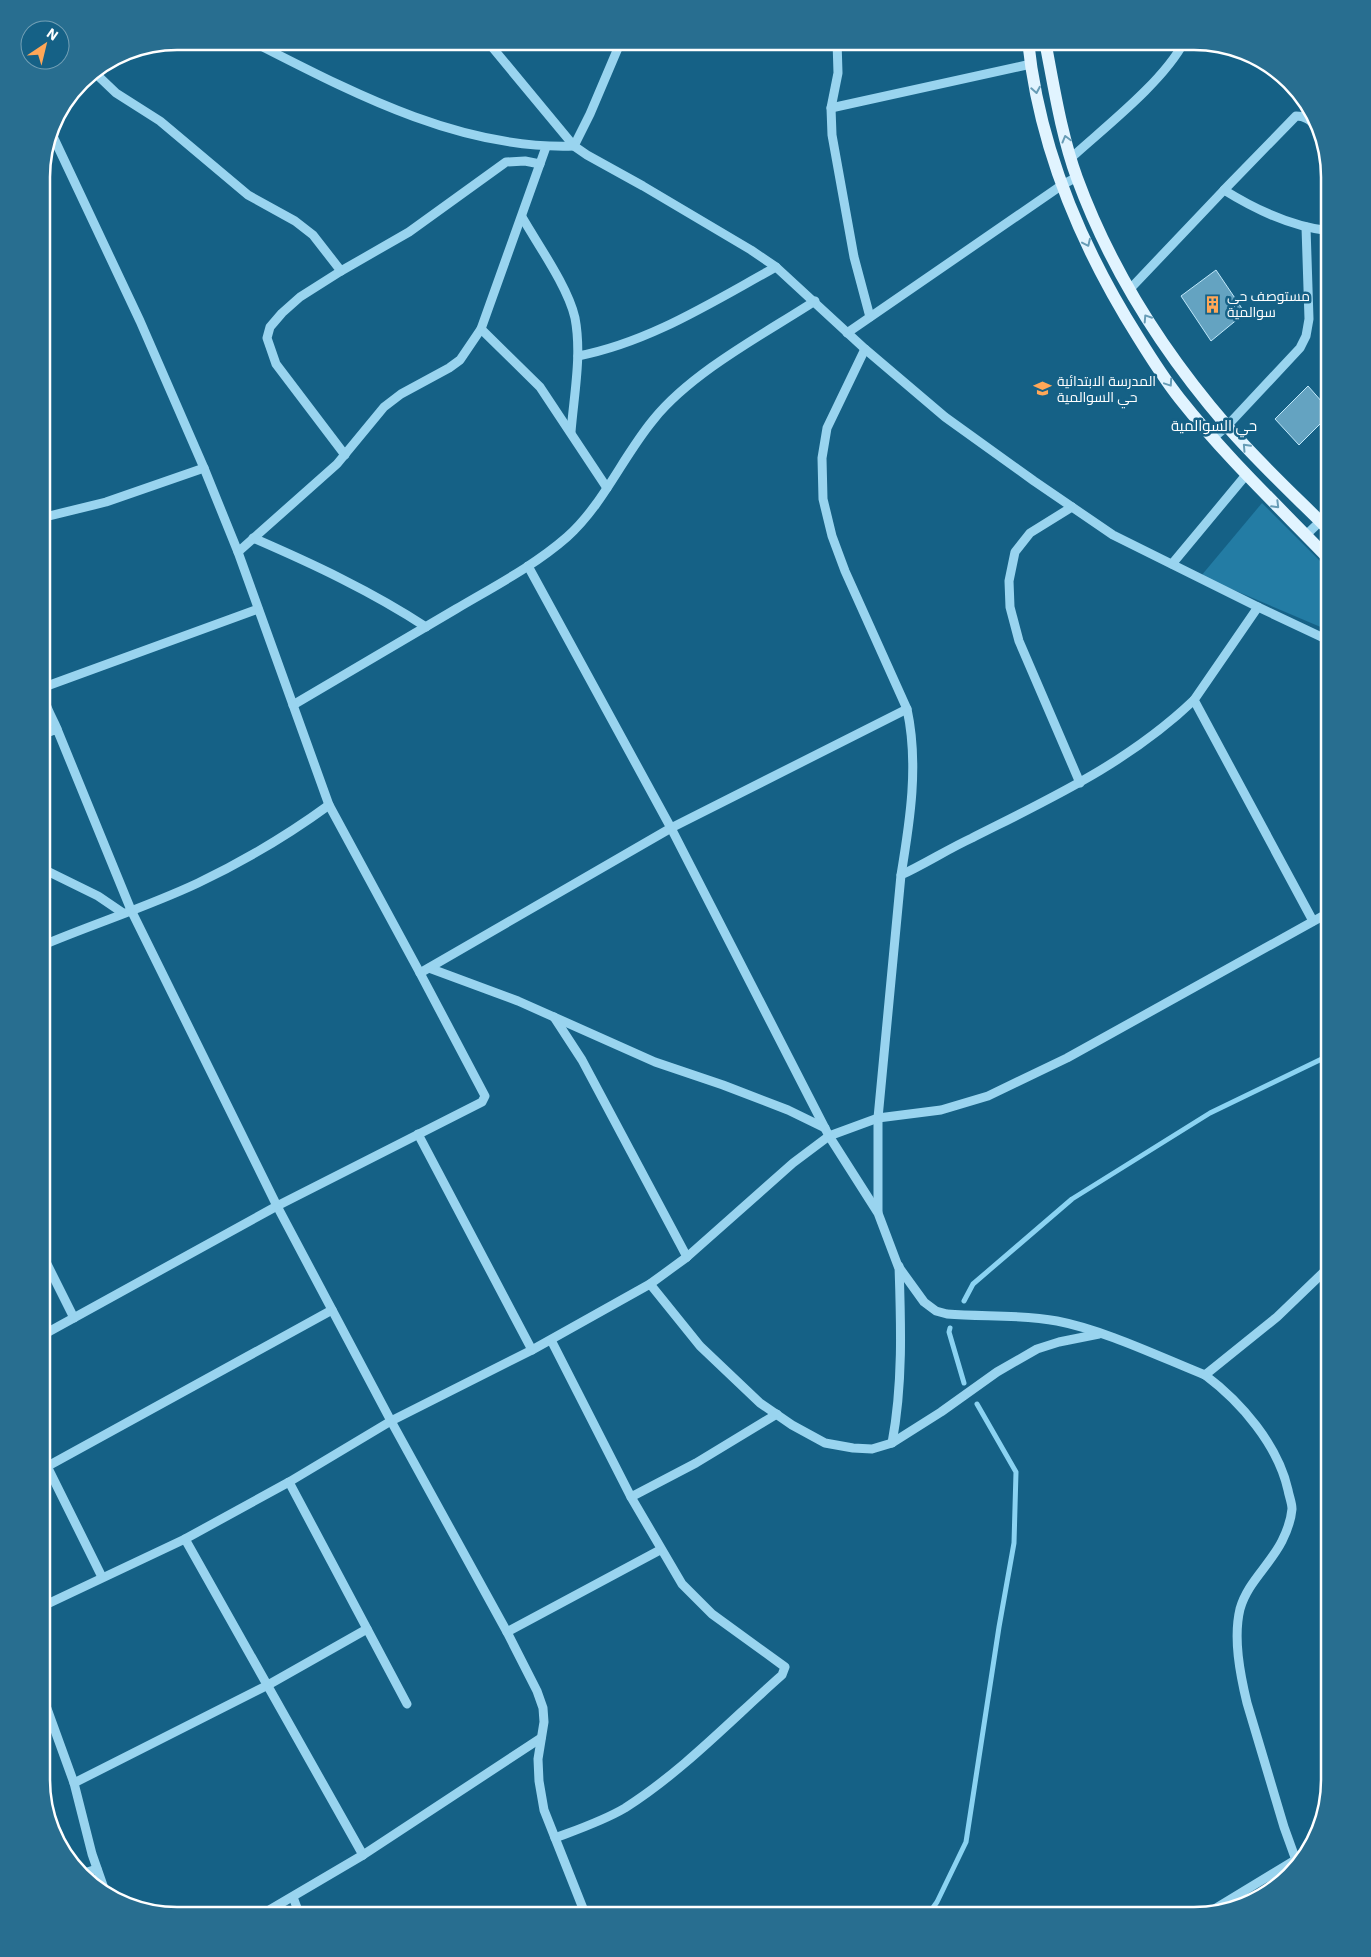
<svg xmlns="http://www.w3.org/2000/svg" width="1371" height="1957" font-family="'IBM Plex Sans',Cairo,sans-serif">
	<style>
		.green { fill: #237ca4 }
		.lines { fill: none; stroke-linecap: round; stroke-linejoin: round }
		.stream { stroke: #8bd3f2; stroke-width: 5 }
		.building { fill: #64a3c1; stroke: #bfe8fb }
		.minor { stroke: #99d4ef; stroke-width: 9 }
		.major { stroke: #e1f4ff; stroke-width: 12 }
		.oneway { stroke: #679cb6 }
		.labels { text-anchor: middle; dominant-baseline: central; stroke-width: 5; stroke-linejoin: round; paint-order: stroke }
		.poi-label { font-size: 14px; fill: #fff; stroke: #156186; text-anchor: start }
		.neighbourhood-label { font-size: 15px; fill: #fff; stroke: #156186 }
		.rim { fill: none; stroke: #fff; stroke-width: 2.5 }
	</style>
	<rect width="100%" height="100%" fill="#156186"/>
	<polygon class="green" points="1262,503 1330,571 1330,631 1201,576"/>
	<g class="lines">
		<g class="stream">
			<polyline points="964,1301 973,1284 1072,1199 1210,1113 1330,1055"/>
			<polyline points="950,1328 949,1332 964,1383"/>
			<polyline points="927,1916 937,1902 966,1842 999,1627 1014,1543 1016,1472 977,1404"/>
		</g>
	</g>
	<g class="building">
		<polygon points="1216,270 1245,313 1211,341 1181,296"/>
		<polygon points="1308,386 1330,411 1330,414 1299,445 1275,419"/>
	</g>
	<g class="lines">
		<g class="minor">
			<path d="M245,41L263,47C359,96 464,150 574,146L590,114L621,41"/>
			<polyline points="487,41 574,146 587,155 643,186 751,250 776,267 865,349 945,417 1034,481 1113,535 1258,607 1330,641"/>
			<polyline points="837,41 838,73 831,108 832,135 854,257 870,317"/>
			<polyline points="94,72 116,93 160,121 248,195 295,221 313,235 341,271 300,297 282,313 270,327 267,338 276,364 345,455"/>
			<polyline points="831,108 1031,64"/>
			<path d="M1071,158C1105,127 1163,82 1184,42"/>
			<path d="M1224,190L1296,116C1305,116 1310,120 1316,126"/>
			<path d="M522,217C538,245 568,287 575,318C582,355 574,394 571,432"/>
			<polyline points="341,271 409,232 506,162 525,161 540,164"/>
			<path d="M1130,289L1224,190C1256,210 1293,227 1330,231"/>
			<polyline points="481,329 540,387 607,488"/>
			<polyline points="847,333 1062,185 1077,177"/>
			<path d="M865,349L827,428L822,458L823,499L832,536L845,571L907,709C919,764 910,821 901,875"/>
			<path d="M578,356C650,342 712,302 776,267"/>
			<polyline points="1213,438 1227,426 1300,348 1306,336 1309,319 1306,227"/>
			<polyline points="1072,507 1030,533 1015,552 1009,581 1010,607 1019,641 1080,783"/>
			<polyline points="41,518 106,502 204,468"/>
			<polyline points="1306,535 1330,512"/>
			<path d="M253,538C313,564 371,591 426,627"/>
			<polyline points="238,552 337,464 384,407 401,394 449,368 460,360 481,329 546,147"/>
			<polyline points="1172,564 1246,475"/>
			<path d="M528,566L671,828L829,1136L878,1213L898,1266L924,1302L936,1311L947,1314C983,1317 1021,1314 1057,1321C1104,1330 1160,1357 1205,1375L1277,1317L1330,1266"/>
			<polyline points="1258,607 1194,700 1313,921"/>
			<path d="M293,705C347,673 401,641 456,609C493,587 534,566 567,537C603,505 623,456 654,419C692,372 764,334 815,301"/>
			<path d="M57,729C53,718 38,697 47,686L258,609"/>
			<polyline points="41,735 57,729 131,910 277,1206 391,1421 507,1632 537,1691 543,1708 544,1722 538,1759 539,1781 544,1810 586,1916"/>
			<polyline points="41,868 98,896 123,913"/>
			<path d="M41,946C93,924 147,907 198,883C244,861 288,835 329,805"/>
			<polyline points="429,968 518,1001 655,1062 723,1085 788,1110 825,1128"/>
			<polyline points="420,973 671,828 907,709"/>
			<polyline points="554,1017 582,1060 687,1257"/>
			<polyline points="418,1134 532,1350"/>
			<path d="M878,1212V1118L901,875C925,864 948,849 972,838C1051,798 1128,763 1194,700"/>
			<polyline points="41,1252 74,1318"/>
			<polyline points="650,1284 700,1346 760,1403 792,1425 825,1443 853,1448 872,1449 892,1443 941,1412 997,1372 1037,1349 1059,1342 1099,1334"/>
			<polyline points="41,1336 277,1206 482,1102 485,1096 420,973 329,805 238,552 204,468 140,321 50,130"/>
			<path d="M551,1340L631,1497L682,1584L712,1614L785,1667L782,1675C731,1720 683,1771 625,1808C603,1821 579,1829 555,1838"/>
			<path d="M1205,1375C1241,1402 1278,1445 1288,1490C1289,1496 1292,1503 1292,1509C1291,1520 1287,1531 1282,1541C1270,1565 1247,1583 1240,1609C1233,1638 1240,1674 1247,1703L1284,1827L1297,1863"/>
			<path d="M892,1443C903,1385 901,1324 899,1266"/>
			<polyline points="41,1454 102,1577"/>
			<polyline points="48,1466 332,1310"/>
			<polyline points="289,1482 407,1704"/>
			<polyline points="631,1497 696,1463 777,1414"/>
			<polyline points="185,1539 363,1855 541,1738"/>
			<polyline points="41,1607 185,1539 289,1482 391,1421 532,1350 650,1284 687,1257 793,1163 829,1136 878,1118 941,1110 988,1096 1067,1058 1330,912"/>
			<polyline points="507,1632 660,1550"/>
			<polyline points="41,1692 74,1783 92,1854 106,1894"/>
			<polyline points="74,1783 268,1685 367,1629"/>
			<polyline points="84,1873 97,1869"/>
			<polyline points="293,1897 300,1916"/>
			<polyline points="1211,1911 1295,1860"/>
			<polyline points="261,1915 363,1855"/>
		</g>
		<g class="major">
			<path d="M1028,41C1039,147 1082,248 1138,337C1151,358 1165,380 1180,399C1226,457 1279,507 1330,560"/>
			<path d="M1045,41C1054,87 1061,134 1077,178C1110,268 1164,353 1227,426C1259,463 1295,496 1330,531"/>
		</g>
	</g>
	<defs><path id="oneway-chevron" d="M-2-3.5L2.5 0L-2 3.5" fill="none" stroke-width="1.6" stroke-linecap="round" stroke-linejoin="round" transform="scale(1.25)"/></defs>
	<g class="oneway">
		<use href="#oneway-chevron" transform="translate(1036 90) rotate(80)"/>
		<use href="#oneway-chevron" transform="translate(1066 139) rotate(-105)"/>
		<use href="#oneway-chevron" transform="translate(1087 243) rotate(65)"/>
		<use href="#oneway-chevron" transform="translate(1147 318) rotate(-123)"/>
		<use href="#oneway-chevron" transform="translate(1169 383) rotate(56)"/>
		<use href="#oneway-chevron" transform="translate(1246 447) rotate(-133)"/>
		<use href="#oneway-chevron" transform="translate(1276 505) rotate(45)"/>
	</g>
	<defs>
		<symbol id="building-bare" viewBox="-9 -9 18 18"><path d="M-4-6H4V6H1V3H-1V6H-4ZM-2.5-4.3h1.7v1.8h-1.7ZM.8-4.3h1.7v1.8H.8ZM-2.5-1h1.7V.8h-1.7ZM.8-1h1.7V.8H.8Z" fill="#ffa757" stroke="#156186" stroke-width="2.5" paint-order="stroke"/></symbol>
		<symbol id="school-bare" viewBox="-9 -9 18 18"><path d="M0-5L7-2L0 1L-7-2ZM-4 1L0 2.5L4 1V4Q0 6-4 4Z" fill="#ffa757" stroke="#156186" stroke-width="2.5" paint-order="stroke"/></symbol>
	</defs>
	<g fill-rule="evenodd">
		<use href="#building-bare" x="1200" y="292" width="25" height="25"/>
		<use href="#school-bare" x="1030" y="376" width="25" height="25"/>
	</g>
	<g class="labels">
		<g class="poi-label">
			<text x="1227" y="296">مستوصف حي<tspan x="1227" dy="16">سوالمية</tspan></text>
			<text x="1057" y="381">المدرسة الابتدائية<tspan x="1057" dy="16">حي السوالمية</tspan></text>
		</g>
		<g class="neighbourhood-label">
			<text x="1214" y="425">حي السوالمية</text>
		</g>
	</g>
	<path d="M0 0H1371V1957H0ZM177 50H1194A127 127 0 0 1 1321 177V1780A127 127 0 0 1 1194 1907H177A127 127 0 0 1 50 1780V177A127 127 0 0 1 177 50Z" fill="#286e90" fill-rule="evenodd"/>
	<path class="rim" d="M177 50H1194A127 127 0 0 1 1321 177V1780A127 127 0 0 1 1194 1907H177A127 127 0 0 1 50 1780V177A127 127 0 0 1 177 50Z"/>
	<g transform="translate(45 45) rotate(35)"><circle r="24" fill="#156186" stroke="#73a0b6"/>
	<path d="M0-4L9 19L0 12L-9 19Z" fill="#ffa757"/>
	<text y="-8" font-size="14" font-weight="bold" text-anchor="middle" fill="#ffffff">N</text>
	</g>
</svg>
